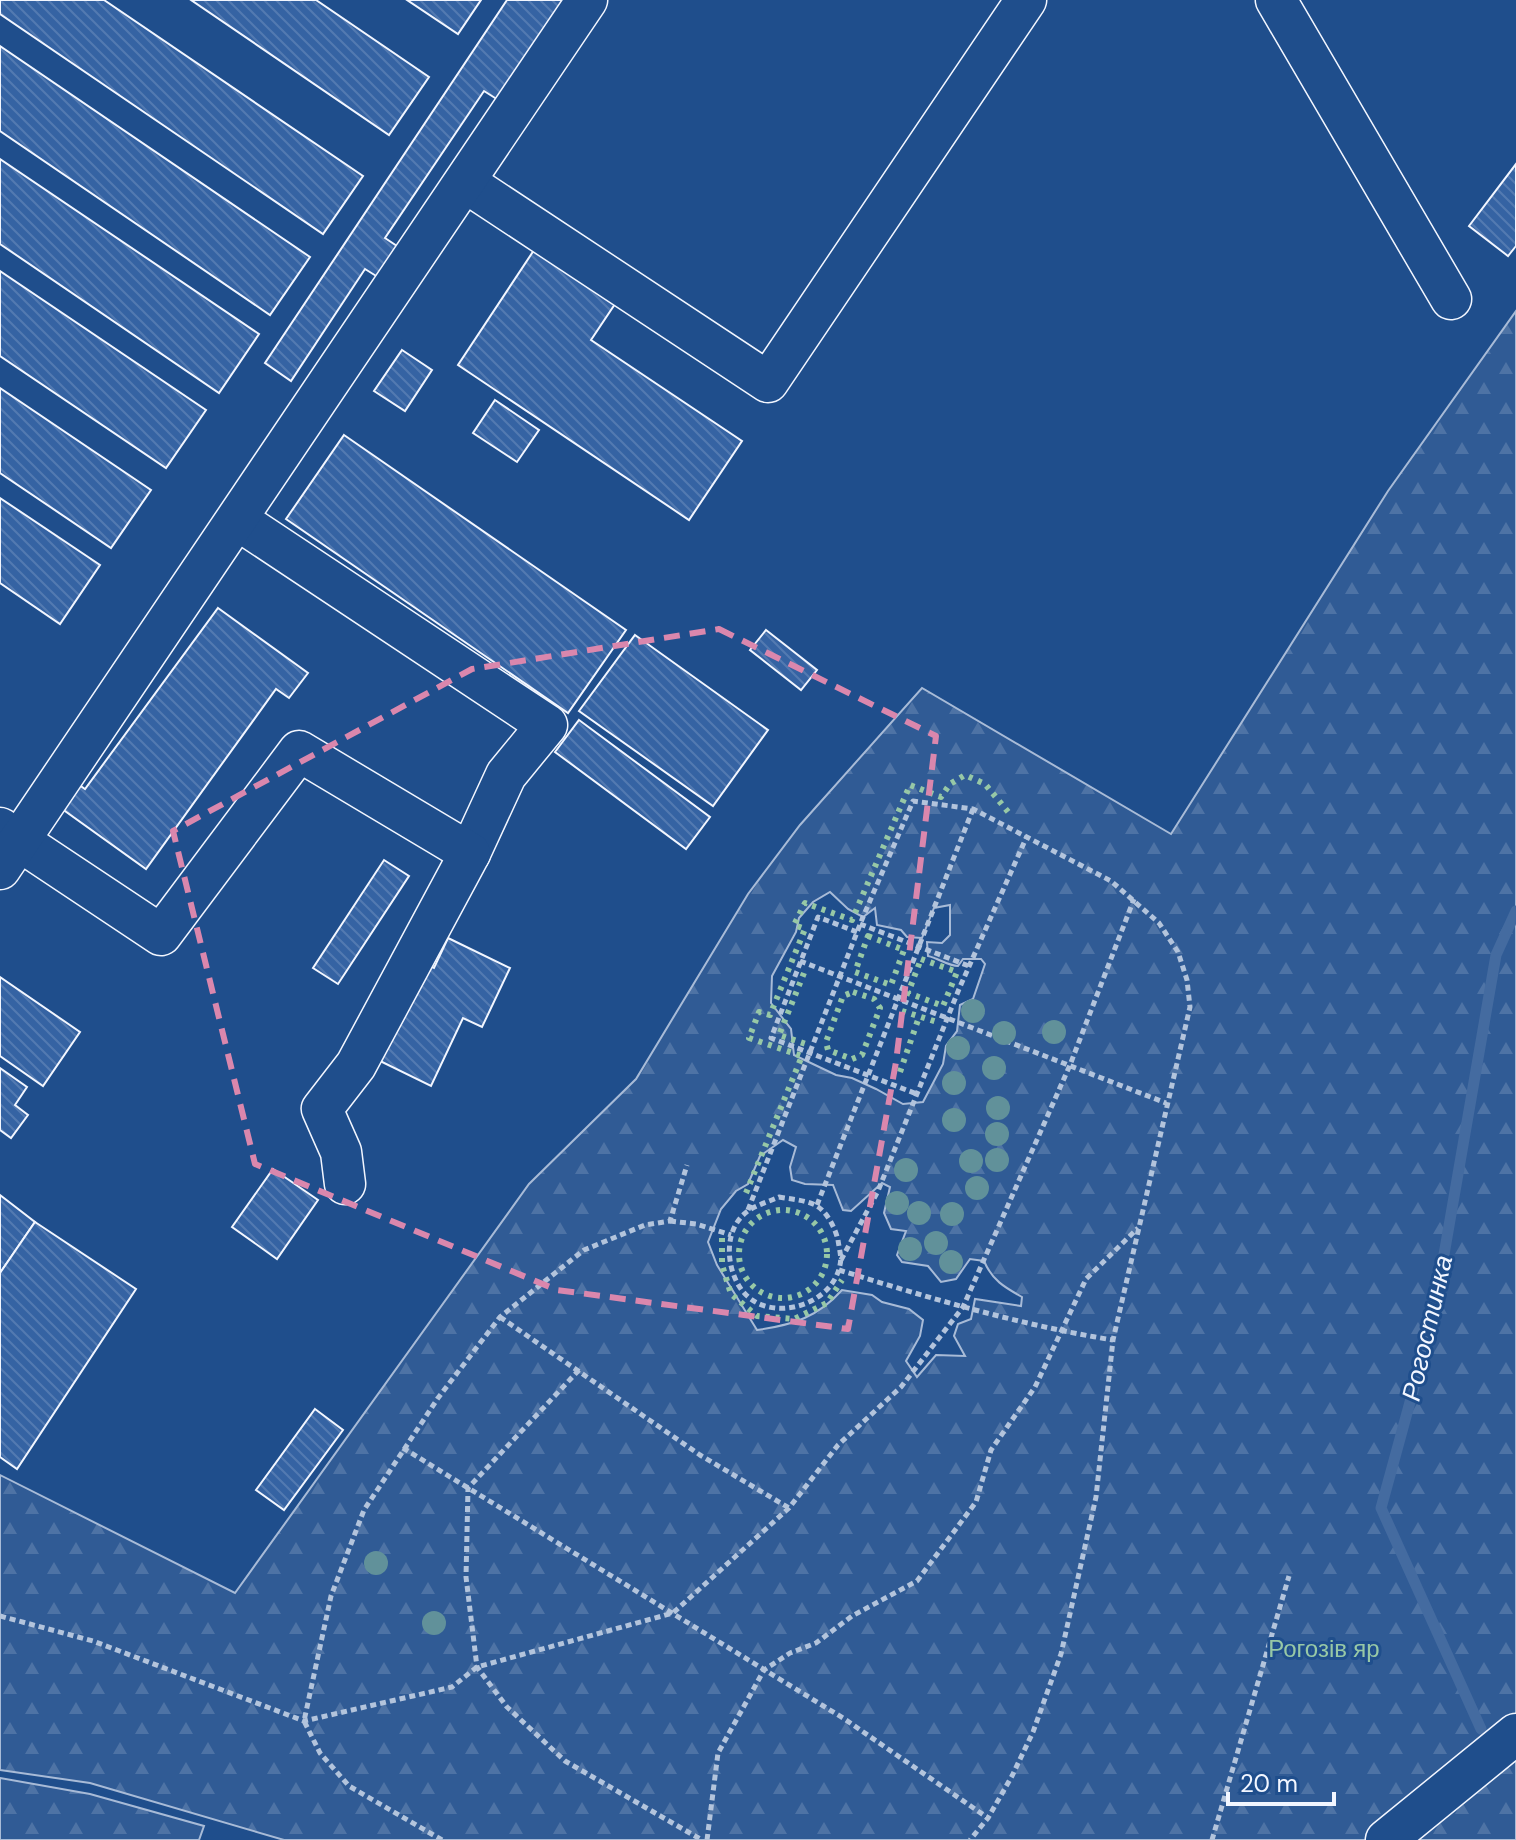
<svg xmlns="http://www.w3.org/2000/svg" width="1516" height="1840" font-family="'DM Sans',sans-serif">
	<style>
		.forest { fill: url(#forest-firs); stroke: #a8bbd7; stroke-width: 2; fill-rule: evenodd }
		.lines { fill: none; stroke-linecap: round; stroke-linejoin: round }
		.stream { stroke: #446ba0; stroke-width: 11 }
		.building { fill: url(#building-back-hatch); stroke: #f2f6ff; stroke-width: 2 }
		.minor-casing { stroke: #f2f6ff; stroke-width: 43 }
		.path { stroke: #b3c4dc; stroke-width: 5; stroke-dasharray: 6 4; stroke-linecap: butt }
		.minor { stroke: #1f4e8c; stroke-width: 40 }
		.hedge { stroke: #97c8a6; stroke-width: 6; stroke-dasharray: 4 6; stroke-linecap: butt }
		.tree { fill: #61919a }
		.marked { fill: none; stroke: #da87ad; stroke-width: 6; stroke-dasharray: 16 10; stroke-linejoin: round }
		.labels { text-anchor: middle; dominant-baseline: central; stroke-width: 6; stroke-linejoin: round; paint-order: stroke }
		.park-label { font-size: 24px; fill: #97c8a6; stroke: #1f4e8c }
		.water-label { font-size: 26px; font-style: italic; fill: #f2f6ff; stroke: #1f4e8c }
	</style>
	<defs>
		<pattern id="forest-firs" width="22" height="20" patternUnits="userSpaceOnUse" patternTransform="scale(2)"><rect width="22" height="20" fill="#305b95"/><path d="M5 1l3.5 6h-7zM16 11l3.5 6h-7z" fill="#4e73a5"/></pattern>
		<pattern id="building-back-hatch" width="6" height="6" patternUnits="userSpaceOnUse" patternTransform="scale(2)"><rect width="6" height="6" fill="#3563a3"/><path d="M-1 5l2 2M0 0l6 6M5-1l2 2" fill="none" stroke="#537ab1"/></pattern>
	</defs>
	<rect width="100%" height="100%" fill="#1f4e8c"/>
	<g class="forest">
		<path d="M1516,311V1840H284L90,1783L0,1770V1475L235,1593L529,1184L636,1079L748,894L800,825L922,688L1171,834L1388,491ZM830,892L848,909L863,917L875,908L877,925L901,930L907,937L922,938L934,908L950,905V935L942,943L927,942L928,956C938,958 948,966 958,966L963,959H981L985,964L973,999L960,1005L957,1031L946,1046L943,1064L923,1102L903,1104L876,1089L852,1078L836,1075L794,1055L791,1029L771,1003L772,976L796,932L799,918L813,902ZM783,1140L796,1147L790,1167L792,1180L805,1184L833,1185L843,1210L851,1211L882,1183L890,1187L884,1213L891,1229L906,1231L897,1255L902,1262L928,1266L941,1282L956,1279L970,1259L984,1261C992,1280 1004,1287 1022,1297L1021,1306L975,1299L971,1319L958,1324L954,1336L965,1356L936,1355L917,1377L906,1361L920,1336L923,1320L909,1309L882,1302L872,1295L842,1290C818,1317 793,1325 757,1330L717,1265L708,1242L721,1209L736,1191L748,1184L760,1156Z"/>
		<polygon points="0,1778 90,1794 204,1826 199,1840 0,1840"/>
	</g>
	<g class="lines">
		<polyline class="stream" points="1481,1729 1381,1508 1433,1318 1496,955 1516,911"/>
	</g>
	<g class="building">
		<polygon points="0,0 104,0 363,176 323,234 0,14"/>
		<polygon points="191,0 316,0 429,77 389,135"/>
		<polygon points="407,0 481,0 458,34"/>
		<polygon points="507,0 572,0 503,103 484,91 385,238 409,254 389,284 365,269 291,381 265,363"/>
		<polygon points="0,46 310,257 270,315 0,131"/>
		<polygon points="0,159 259,334 219,393 0,244"/>
		<polygon points="1516,164 1516,246 1508,256 1469,226"/>
		<polygon points="542,238 623,292 591,340 742,441 689,520 458,365"/>
		<polygon points="0,271 206,410 166,468 0,356"/>
		<polygon points="402,350 432,370 405,411 374,391"/>
		<polygon points="0,388 151,490 111,548 0,473"/>
		<polygon points="495,400 539,430 517,462 473,433"/>
		<polygon points="344,435 626,630 568,713 286,519"/>
		<polygon points="0,498 100,565 60,624 0,583"/>
		<polygon points="218,608 308,673 289,698 276,689 146,869 58,806 75,782 85,789"/>
		<polygon points="766,630 817,670 801,690 750,650"/>
		<polygon points="635,635 768,730 713,806 579,711"/>
		<polygon points="579,720 710,817 686,849 555,752"/>
		<polygon points="384,860 409,876 338,984 313,968"/>
		<polygon points="448,938 510,968 482,1027 463,1018 431,1086 378,1060 424,963 434,968"/>
		<polygon points="0,977 80,1032 43,1086 0,1056"/>
		<polygon points="0,1068 27,1087 15,1105 28,1115 11,1138 0,1130"/>
		<polygon points="273,1169 318,1200 277,1259 232,1227"/>
		<polygon points="0,1195 35,1222 0,1273"/>
		<polygon points="35,1222 136,1289 17,1469 0,1457 0,1273"/>
		<polygon points="315,1409 343,1430 284,1510 256,1490"/>
	</g>
	<g class="lines">
		<defs>
			<g id="minor">
				<polyline points="1276,0 1451,299"/>
				<polyline points="465,182 768,382 1026,0"/>
				<polyline points="238,520 547,725 506,775 470,853"/>
				<polyline points="0,828 161,935 299,751 470,853 356,1065 322,1109 341,1152 345,1184"/>
				<polyline points="0,869 587,0"/>
				<polyline points="1386,1840 1516,1734"/>
			</g>
		</defs>
		<use href="#minor" class="minor-casing"/>
		<g class="path">
			<polyline points="860,924 969,966"/>
			<polyline points="857,932 818,917 771,1038 917,1094"/>
			<polyline points="800,961 1166,1103"/>
			<path d="M779,1197C790,1199 805,1200 815,1205C827,1211 835,1228 838,1240C839,1248 842,1257 840,1265C832,1308 763,1326 739,1286C725,1263 724,1225 751,1209C760,1204 770,1201 779,1197Z"/>
			<polyline points="817,1205 973,809"/>
			<polyline points="748,1210 863,917 913,801 973,809 1111,881 1159,923 1178,952 1187,980 1190,1007 1113,1340 1096,1497 1061,1654 1033,1732 1012,1776 988,1818 970,1840"/>
			<polyline points="670,1221 696,1224 731,1235"/>
			<polyline points="841,1260 878,1191 959,989 1027,836"/>
			<path d="M839,1270C929,1298 1020,1325 1113,1340"/>
			<polyline points="500,1317 700,1455 789,1508"/>
			<polyline points="579,1370 468,1488 466,1577 477,1667 507,1707 565,1761 702,1840"/>
			<polyline points="403,1448 843,1718 988,1818"/>
			<polyline points="0,1616 93,1641 304,1721 452,1687 477,1667 673,1613 789,1508 838,1445 901,1387 963,1307 1070,1065 1134,899"/>
			<polyline points="442,1840 349,1786 320,1753 304,1721 331,1596 364,1510 438,1398 500,1317 584,1250 645,1225 670,1221 687,1165"/>
			<polyline points="707,1840 718,1753 764,1670 790,1653 816,1643 852,1616 917,1581 976,1502 991,1450 1035,1387 1086,1279 1138,1228"/>
			<polyline points="1212,1840 1289,1576"/>
		</g>
		<use href="#minor" class="minor"/>
		<g class="hedge">
			<polygon points="868,936 904,950 891,985 855,972"/>
			<polygon points="921,959 957,972 943,1006 908,993"/>
			<polyline points="804,973 779,1035 806,1044"/>
			<polygon points="853,992 874,999 880,1008 862,1055 852,1059 828,1050 826,1042 843,996"/>
			<polyline points="902,1011 937,1022"/>
			<polyline points="900,1072 919,1017"/>
			<polyline points="746,1193 802,1056 749,1038 759,1012 770,1015 805,929 794,925 805,903 852,920 910,785 941,797 950,784 965,775 985,784 1009,813"/>
			<circle cx="783" cy="1254" r="44"/>
			<polyline points="722,1238 722,1265 731,1294 757,1316 794,1319 827,1303 842,1280"/>
		</g>
	</g>
	<g class="tree">
		<circle cx="973" cy="1011" r="12"/>
		<circle cx="1054" cy="1032" r="12"/>
		<circle cx="1004" cy="1033" r="12"/>
		<circle cx="958" cy="1048" r="12"/>
		<circle cx="994" cy="1068" r="12"/>
		<circle cx="954" cy="1083" r="12"/>
		<circle cx="998" cy="1108" r="12"/>
		<circle cx="954" cy="1120" r="12"/>
		<circle cx="997" cy="1134" r="12"/>
		<circle cx="997" cy="1160" r="12"/>
		<circle cx="971" cy="1161" r="12"/>
		<circle cx="906" cy="1170" r="12"/>
		<circle cx="977" cy="1188" r="12"/>
		<circle cx="897" cy="1203" r="12"/>
		<circle cx="919" cy="1213" r="12"/>
		<circle cx="952" cy="1214" r="12"/>
		<circle cx="936" cy="1243" r="12"/>
		<circle cx="910" cy="1249" r="12"/>
		<circle cx="951" cy="1262" r="12"/>
		<circle cx="376" cy="1563" r="12"/>
		<circle cx="434" cy="1623" r="12"/>
	</g>
	<path class="marked" d="M719,629L936,736L896,1062L848,1329L557,1290L255,1164L173,831L472,669Z"/>
	<g class="labels">
		<g class="park-label">
			<text x="1324" y="1648">Рогозів яр</text>
		</g>
		<g class="water-label">
			<text transform="translate(1427 1328) rotate(-77)">Рогостинка</text>
		</g>
	</g>
	<path d="M1228 1792v12h106v-12" fill="none" stroke="#f2f6ff" stroke-width="4"/>
	<text x="1240" y="1792" font-size="24" fill="#f2f6ff" stroke="#1f4e8c" stroke-width="6" paint-order="stroke">20 m</text>
</svg>
